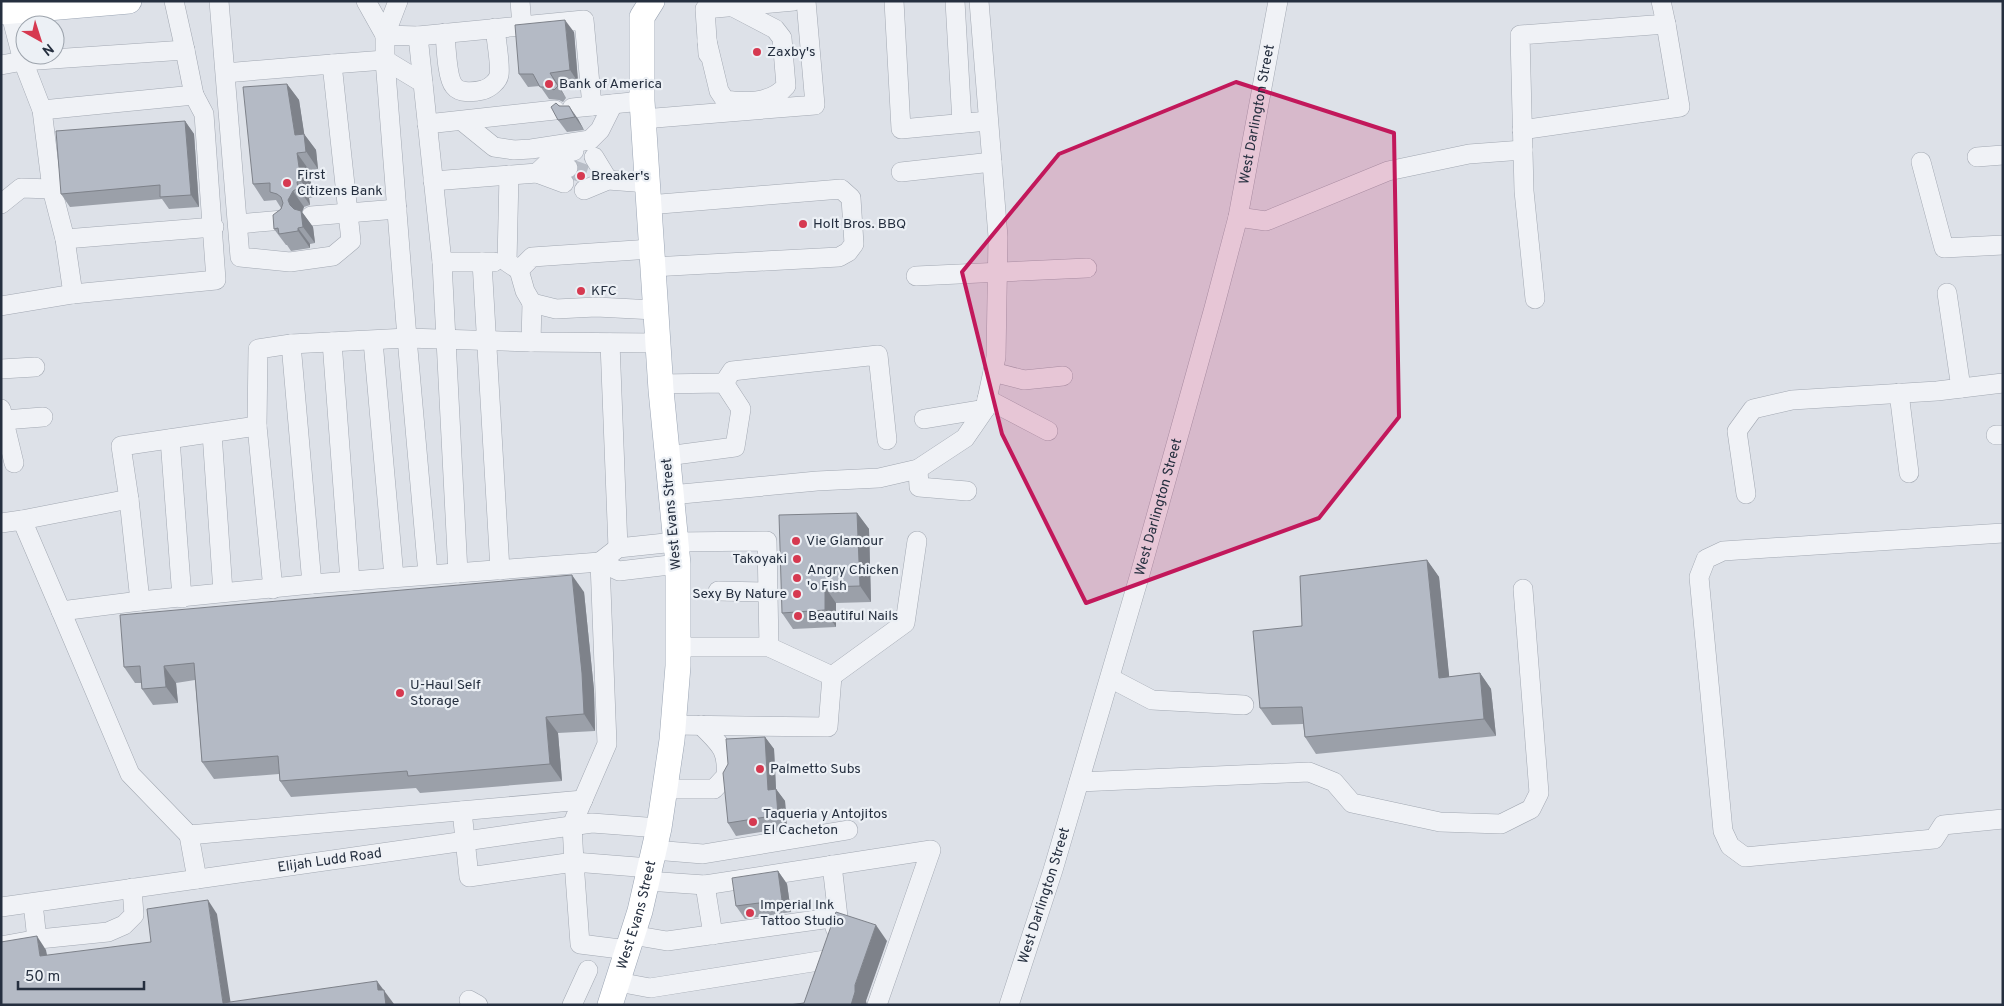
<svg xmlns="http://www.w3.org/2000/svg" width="2004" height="1006" font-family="Overpass,sans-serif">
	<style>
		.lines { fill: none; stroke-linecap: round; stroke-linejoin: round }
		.minor-tunnel { stroke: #b8bdc6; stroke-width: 19; stroke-dasharray: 19 9; stroke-linecap: butt }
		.minor-casing { stroke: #a2a8b2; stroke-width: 20 }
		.major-casing { stroke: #9ba5b4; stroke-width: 26 }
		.minor { stroke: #f0f2f6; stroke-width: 19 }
		.major { stroke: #fff; stroke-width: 25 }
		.wall { fill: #9ba0a9 }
		.shaded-wall { fill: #7e828a }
		.building { fill: #b4bac5; stroke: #7e828a }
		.marked { fill: #c2185b; fill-opacity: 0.2; stroke: #c2185b; stroke-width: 4; stroke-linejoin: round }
		.poi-dot { fill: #d63950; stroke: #ecf0f5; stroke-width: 2 }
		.labels { text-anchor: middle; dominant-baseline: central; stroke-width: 4.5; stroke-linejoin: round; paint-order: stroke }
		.poi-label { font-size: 14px; fill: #252f3f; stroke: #ecf0f5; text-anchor: start }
		.street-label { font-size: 14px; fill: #252f3f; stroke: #ecf0f5 }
	</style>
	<rect width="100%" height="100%" fill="#dde1e8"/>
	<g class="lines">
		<polyline class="minor-tunnel" points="568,168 588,175"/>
		<defs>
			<g id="minor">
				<polyline points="11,1 10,11 23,61 42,110 52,189 65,239 73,294 216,280 204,114 194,95"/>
				<polyline points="219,1 240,257 290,262 333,256 351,241 332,64 225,73"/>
				<polyline points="366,1 385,35 398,1"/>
				<polyline points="520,1 522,26"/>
				<polyline points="894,1 901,129 988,121"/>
				<polyline points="955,1 962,123"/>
				<path d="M445,33C446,46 447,78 454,86C460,94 475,92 483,90C490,88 498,81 499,75C501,66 496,39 495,28"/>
				<polyline points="418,36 442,262 458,573"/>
				<path d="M707,41L719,91L725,100C745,103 772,103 786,86L782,38L775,29L733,7"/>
				<polyline points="708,54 705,9 794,1"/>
				<polyline points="332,64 385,60 423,83"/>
				<polyline points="1,65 23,61 185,50"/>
				<polyline points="572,108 642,101"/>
				<polyline points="42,110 194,95 185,50 174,1"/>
				<polyline points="643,119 815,105 806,1"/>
				<polyline points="462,121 494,147 514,150 531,149 590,140 600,130 613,104"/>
				<polyline points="427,124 555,110"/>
				<polyline points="1522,130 1680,107 1666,24"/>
				<polyline points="594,157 608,180"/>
				<polyline points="1977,157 2003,155"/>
				<polyline points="1921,162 1944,248 2003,245"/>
				<polyline points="901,172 992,162"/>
				<polyline points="537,173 556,155 574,151"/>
				<polyline points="537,173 568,168"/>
				<polyline points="509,175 507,262 519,270 525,291 532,303 556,309 596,307 655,310"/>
				<polyline points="433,181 537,173 564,183"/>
				<polyline points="584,190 608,180 647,183"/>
				<polyline points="1,204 21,188 52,189"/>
				<polyline points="648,205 841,189 851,198 854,244 848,252 839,257 652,267"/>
				<polyline points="311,216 397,209"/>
				<polyline points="1238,217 1266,221 1388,171 1469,154 1523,150"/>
				<polyline points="238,224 283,220"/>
				<polyline points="65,239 214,227"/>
				<polyline points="442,262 494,262"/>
				<polyline points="482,262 500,570"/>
				<polyline points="519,270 532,257 651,249"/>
				<polyline points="916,276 1087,268"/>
				<polyline points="1947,293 1961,388"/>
				<polyline points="1535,299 1524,191 1520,35 1666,24 1661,1"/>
				<polyline points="1,306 73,294"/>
				<polyline points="373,341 394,577"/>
				<polyline points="332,342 350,581"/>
				<polyline points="531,342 532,303"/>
				<polyline points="610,343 618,548"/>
				<polyline points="291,344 312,584"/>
				<polyline points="1,369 35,367"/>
				<polyline points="993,372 1024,380 1063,376"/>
				<polyline points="724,383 732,371 878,355 887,440"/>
				<polyline points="660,384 724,383 741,409 735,447 667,456"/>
				<polyline points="1899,393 1909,473"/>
				<polyline points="987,399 1048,431"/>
				<polyline points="1,409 14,463"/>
				<polyline points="924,419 985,409"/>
				<polyline points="4,420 43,417"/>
				<polyline points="257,426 273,589"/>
				<polyline points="212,433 223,592"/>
				<polyline points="1996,435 2003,435"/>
				<polyline points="170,439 182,598"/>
				<polyline points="918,469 919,487 967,491"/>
				<polyline points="1746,494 1737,431 1753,409 1792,400 1937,391 2003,383"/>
				<polyline points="671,495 817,481 879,478 918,469 965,438 985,409 996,357 998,237 979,1"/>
				<polyline points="129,499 140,601"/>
				<polyline points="22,520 129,499 121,446 257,426 258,349 291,344 407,338 531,342 657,343"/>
				<polyline points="1,523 22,520 61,611 140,601 312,584 600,562 607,744 572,825 574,862 469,877 462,811"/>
				<polyline points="2003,533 1723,551 1706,559 1699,577 1723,831 1730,846 1745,857 1934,839 1943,825 2003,819"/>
				<polyline points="678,564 619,571 600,562 618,548 675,542 767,541 769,647"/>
				<polyline points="428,574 407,338 385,60 385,35 418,36 584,20 592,106"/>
				<polyline points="718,591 768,592"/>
				<polyline points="61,611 130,774 189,835 583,800"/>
				<polyline points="832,676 905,623 917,541"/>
				<polyline points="1110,678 1152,700 1244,705"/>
				<polyline points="673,725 828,727 832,676 769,647 678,647"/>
				<polyline points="1079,782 1309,772 1334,782 1352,803 1440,822 1501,824 1531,809 1539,793 1523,589"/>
				<path d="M664,789H714L726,776C728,748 719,744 701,725"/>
				<polyline points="189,835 197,879"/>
				<polyline points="654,850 703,854 848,830"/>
				<polyline points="832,865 838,917 835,928"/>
				<polyline points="647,881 705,885 931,850 877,1005"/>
				<polyline points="705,885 713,935"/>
				<polyline points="33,903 37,940"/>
				<path id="s1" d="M1,907L592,823L659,828"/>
				<polyline points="632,935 667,941 838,917"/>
				<polyline points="1,946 39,939 108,932 124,925 134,915 132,888"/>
				<polyline points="628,950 580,944 574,862 650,868"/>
				<polyline points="618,982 650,988 825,960"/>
				<polyline points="469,1000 478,1005"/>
				<polyline points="572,1005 588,970"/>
				<path id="s2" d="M1009,1005L1053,870L1140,574L1214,308L1238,217L1278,1"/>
			</g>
			<g id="major">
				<polyline points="1,12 129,1"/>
				<path id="s3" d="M610,1005L640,911L659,828L672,740L678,666V564L661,390L642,101V17L652,1"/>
			</g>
		</defs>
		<use href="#minor" class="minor-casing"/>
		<use href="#major" class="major-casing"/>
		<use href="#minor" class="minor"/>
		<use href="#major" class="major"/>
	</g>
	<g class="wall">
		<polygon points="574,32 578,82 559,86 566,98 563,102 559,100 549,99 540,86 528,87 519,74"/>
		<polygon points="287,84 299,100 304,134 316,150 318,169 309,170 313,197 309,198 310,205 304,207 302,212 313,227 315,243 310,244 310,248 291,251 287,245 286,245 274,229 281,208 276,200 264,201 253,184"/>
		<polygon points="556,103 578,119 584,130 567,132 558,120"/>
		<polygon points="185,121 194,134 199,207 169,209 162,199 70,207 61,194"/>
		<polygon points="857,513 869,529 871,602 836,603 836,627 793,629 782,613"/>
		<polygon points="1427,560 1439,577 1449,677 1480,673 1491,689 1496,736 1316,754 1305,737 1303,724 1272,725 1260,708 1302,626"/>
		<polygon points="584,592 594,690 595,731 558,733 562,781 420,793 416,788 291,797 280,781 279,774 214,779 202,762 195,680 176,683 178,703 153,705 142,689 141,683 135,683 124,667"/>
		<polygon points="765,737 774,749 776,789 785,801 787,828 736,836 728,823"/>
		<polygon points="778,871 787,884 791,912 745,919 736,906"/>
	</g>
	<g class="shaded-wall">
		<polygon points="565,20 574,32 578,82 570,70"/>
		<polygon points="550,73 559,86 566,98 558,86"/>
		<polygon points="287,84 299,100 306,145 304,134 316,150 318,169 295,135"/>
		<polygon points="569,106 578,119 584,130 575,117"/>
		<polygon points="185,121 194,134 199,207 191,195"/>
		<polygon points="297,153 309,170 313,197 301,181"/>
		<polygon points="297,182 309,198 310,205 298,188"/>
		<polygon points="293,191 304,207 302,212 313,227 315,243 303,227 300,216 290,205 288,200"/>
		<polygon points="298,228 310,244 310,248 298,231"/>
		<polygon points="857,513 869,529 871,602 860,586"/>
		<polygon points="1427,560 1439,577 1451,694 1439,678"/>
		<polygon points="572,575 584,592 594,690 595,731 584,714"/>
		<polygon points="825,587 836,603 836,627 825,610"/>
		<polygon points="164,666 176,683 178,703 166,687"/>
		<polygon points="1480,673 1491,689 1496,736 1484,719"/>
		<polygon points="546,717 558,733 562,781 550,764"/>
		<polygon points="765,737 774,749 776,789 785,801 787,828 778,815 768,790"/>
		<polygon points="778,871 787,884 791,912 782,900"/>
		<polygon points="208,900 217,914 231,1005 223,1003"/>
		<polygon points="876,925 887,941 866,1001 867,1005 851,1005 855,985"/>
		<polygon points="37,936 46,950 50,970 40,956"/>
		<polygon points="377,981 394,1004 394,1005 386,1005 378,990"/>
	</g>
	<g class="building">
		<polygon points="565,20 570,70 550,73 558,86 554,90 550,87 540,87 533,74 519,74 515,25"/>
		<polygon points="287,84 295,135 304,134 306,152 297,153 301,181 297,182 298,188 293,191 288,200 290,205 294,209 301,211 303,227 298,228 298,231 279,234 278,228 274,229 273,215 281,209 283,203 281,197 277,194 270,192 270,183 253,184 243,87"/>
		<polygon points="556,103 559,106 569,106 575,117 558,120 551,107"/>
		<polygon points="185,121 191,195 160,197 160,185 61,194 56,131"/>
		<polygon points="857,513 860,586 825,587 825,610 782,613 779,515"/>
		<polygon points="1427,560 1439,678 1480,673 1484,719 1305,737 1302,707 1260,708 1253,631 1302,626 1300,576"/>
		<polygon points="572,575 582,673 584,714 546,717 550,764 408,776 407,771 280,781 278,756 202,762 194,663 164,666 166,687 142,689 140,666 124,667 120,615"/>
		<polygon points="765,737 768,790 776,789 778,815 728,823 723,773 728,764 726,739"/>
		<polygon points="778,871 782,900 736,906 732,878"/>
		<polygon points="208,900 223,1003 377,981 378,990 384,990 386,1005 1,1005 1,942 37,936 40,956 151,942 147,909"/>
		<polygon points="836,912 876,925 855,985 855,992 851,1005 789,1005 804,1003"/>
	</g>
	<path class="marked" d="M1236,82L1394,133L1399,417L1319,518L1086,603L1002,434L962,272L1059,154Z"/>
	<g class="poi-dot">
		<circle cx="757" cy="52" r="5"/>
		<circle cx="549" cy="84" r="5"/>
		<circle cx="581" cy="176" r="5"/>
		<circle cx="287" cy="183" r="5"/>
		<circle cx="803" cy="224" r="5"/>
		<circle cx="581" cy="291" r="5"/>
		<circle cx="796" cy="541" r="5"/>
		<circle cx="797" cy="559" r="5"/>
		<circle cx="797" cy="578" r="5"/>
		<circle cx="797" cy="594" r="5"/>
		<circle cx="798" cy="616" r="5"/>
		<circle cx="400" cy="693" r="5"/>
		<circle cx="760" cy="769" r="5"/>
		<circle cx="753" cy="822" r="5"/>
		<circle cx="750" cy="913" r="5"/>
	</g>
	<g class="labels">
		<g class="poi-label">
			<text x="767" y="52">Zaxby's</text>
			<text x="559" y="84">Bank of America</text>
			<text x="297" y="175">First<tspan x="297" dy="16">Citizens Bank</tspan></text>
			<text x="591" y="176">Breaker's</text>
			<text x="813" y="224">Holt Bros. BBQ</text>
			<text x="591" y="291">KFC</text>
			<text x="806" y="541">Vie Glamour</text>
			<text x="787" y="559" text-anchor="end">Takoyaki</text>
			<text x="807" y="570">Angry Chicken<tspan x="807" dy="16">'o Fish</tspan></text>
			<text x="787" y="594" text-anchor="end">Sexy By Nature</text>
			<text x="808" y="616">Beautiful Nails</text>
			<text x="410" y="685">U-Haul Self<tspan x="410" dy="16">Storage</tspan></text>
			<text x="770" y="769">Palmetto Subs</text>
			<text x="763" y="814">Taqueria y Antojitos<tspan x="763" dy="16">El Cacheton</tspan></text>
			<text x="760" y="905">Imperial Ink<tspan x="760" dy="16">Tattoo Studio</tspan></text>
		</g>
		<g class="street-label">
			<text stroke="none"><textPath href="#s2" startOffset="925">West Darlington Street</textPath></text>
			<text stroke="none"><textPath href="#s2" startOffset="520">West Darlington Street</textPath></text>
			<text transform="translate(672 514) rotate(-95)">West Evans Street</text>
			<text stroke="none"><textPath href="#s1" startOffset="332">Elijah Ludd Road</textPath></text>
			<text stroke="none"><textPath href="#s2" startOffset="115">West Darlington Street</textPath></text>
			<text stroke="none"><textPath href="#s3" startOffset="94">West Evans Street</textPath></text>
		</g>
	</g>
	<rect width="2004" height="1006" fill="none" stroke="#252f3f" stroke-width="5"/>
	<g transform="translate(40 40) rotate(141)"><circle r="24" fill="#ecf0f5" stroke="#9ca3ac"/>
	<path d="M0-4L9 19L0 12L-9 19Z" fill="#d63950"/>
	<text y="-8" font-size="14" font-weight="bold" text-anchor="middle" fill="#252f3f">N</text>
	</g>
	<path d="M18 981v8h126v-8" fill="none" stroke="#252f3f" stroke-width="2.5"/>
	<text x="25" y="981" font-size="15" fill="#252f3f" stroke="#ecf0f5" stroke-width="4" paint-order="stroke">50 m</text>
</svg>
